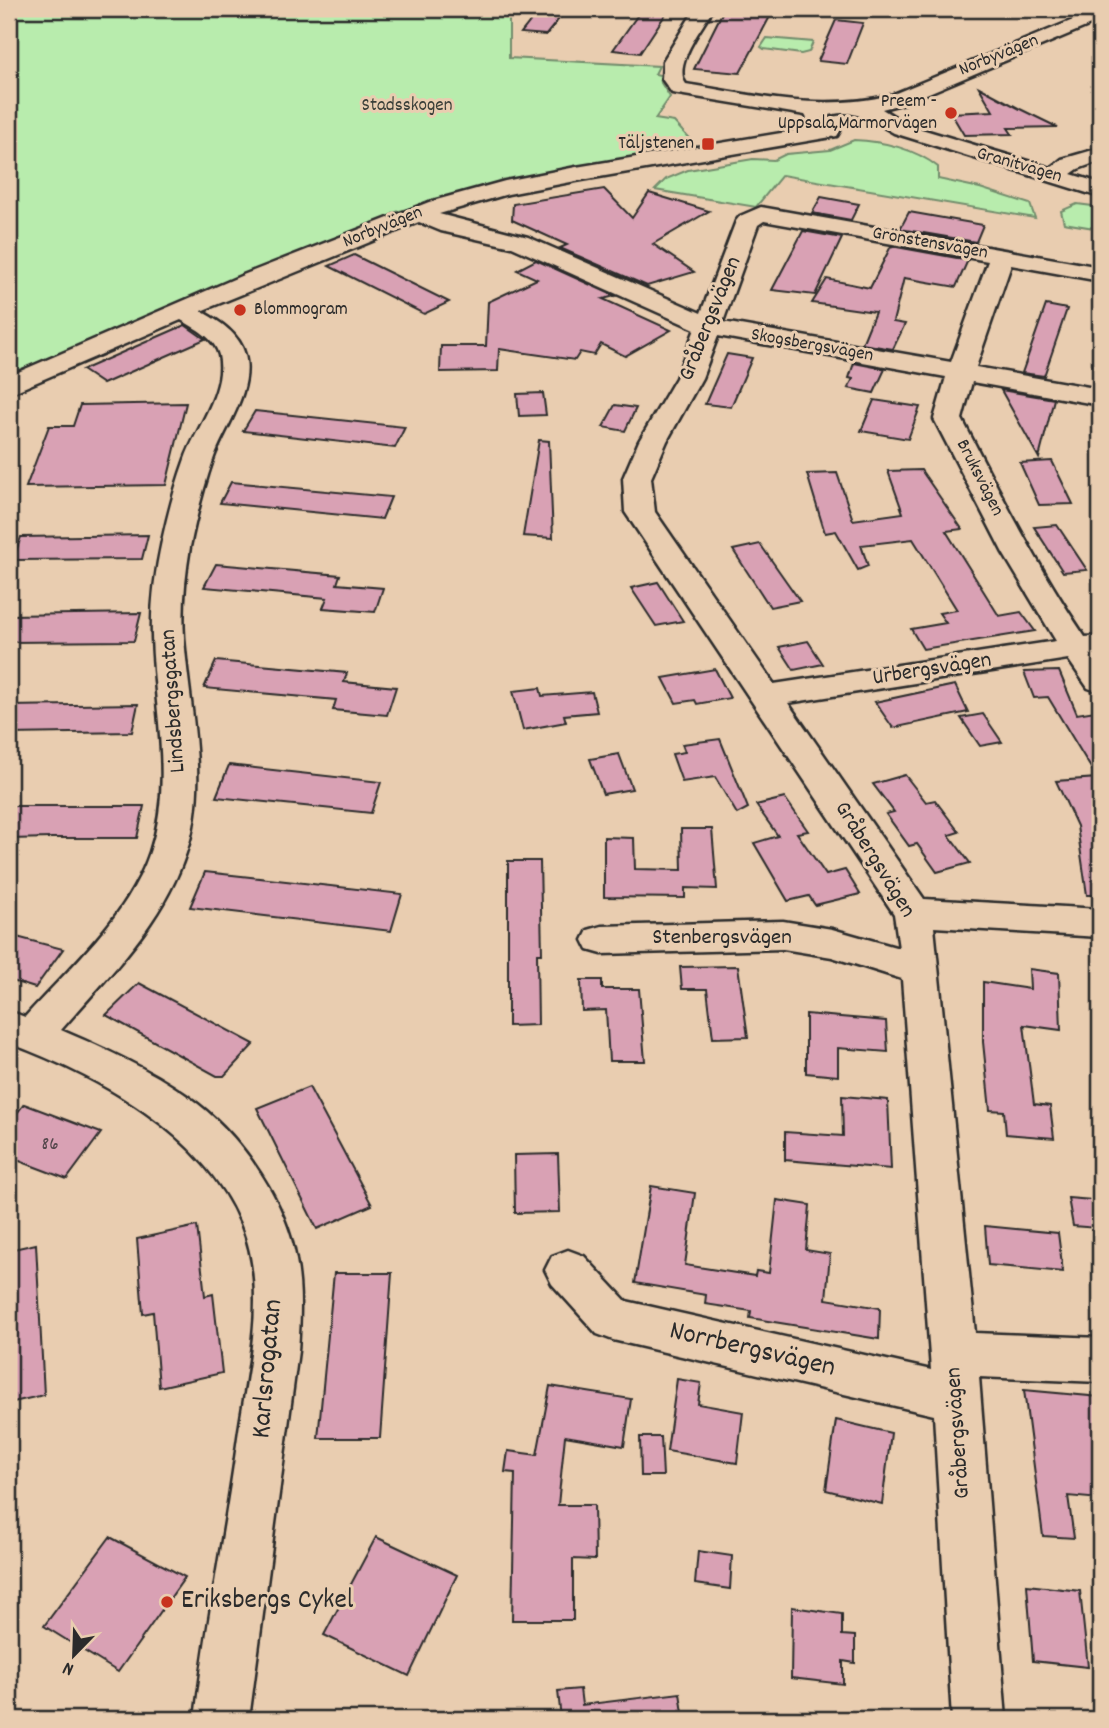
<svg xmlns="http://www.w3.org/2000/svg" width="1109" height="1728" font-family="Dekko,sans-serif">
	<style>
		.green { fill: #b8ecad; stroke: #728c6c; stroke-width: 2 }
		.building { fill: #d9a1b4; stroke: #2b2b2b; stroke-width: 2 }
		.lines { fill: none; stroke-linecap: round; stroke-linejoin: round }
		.minor-casing { stroke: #2b2b2b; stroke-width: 5 }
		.minor { fill: #e9cdb0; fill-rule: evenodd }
		.poi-dot { fill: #c8321e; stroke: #e9cdb0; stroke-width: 2.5 }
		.labels { text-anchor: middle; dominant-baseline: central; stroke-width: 6; stroke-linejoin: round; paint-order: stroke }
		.far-street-label { font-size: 19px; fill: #2b2b2b; stroke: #e9cdb0 }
		.far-poi-label { font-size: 19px; fill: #2b2b2b; stroke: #e9cdb0; text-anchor: end }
		.far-park-label { font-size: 19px; fill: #393e38; stroke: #e9cdb0 }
		.number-label { font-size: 19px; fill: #56484d }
		.street-label { font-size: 23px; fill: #2b2b2b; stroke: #e9cdb0 }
		.near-street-label { font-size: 28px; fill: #2b2b2b; stroke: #e9cdb0 }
		.near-poi-label { font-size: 28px; fill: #2b2b2b; stroke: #e9cdb0; text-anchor: start }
	</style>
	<rect width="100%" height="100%" fill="#e9cdb0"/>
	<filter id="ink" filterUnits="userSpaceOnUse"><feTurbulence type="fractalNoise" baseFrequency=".0143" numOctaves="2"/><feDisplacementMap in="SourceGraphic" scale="14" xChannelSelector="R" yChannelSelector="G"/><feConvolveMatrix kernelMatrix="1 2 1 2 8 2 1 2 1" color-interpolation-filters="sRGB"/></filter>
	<g filter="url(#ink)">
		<g class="green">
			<polygon points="9,9 509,9 509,58 659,66 655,74 660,75 661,83 670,97 655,119 674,122 696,146 495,183 393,213 398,214 241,276 9,378"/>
			<polygon points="767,38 813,42 809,52 801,54 764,49 761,47"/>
			<path d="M854,140C883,141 916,149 938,167V179L980,188L1030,204L1035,218L782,175L756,207L655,190L666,179L688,170L753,159L774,160L786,154L830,150Z"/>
			<polygon points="1077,204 1100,207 1100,229 1064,223 1061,211"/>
		</g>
		<g class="building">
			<polygon points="540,9 567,9 546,35 521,33"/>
			<polygon points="642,9 669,9 640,53 613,50"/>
			<polygon points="724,9 774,9 740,73 694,69"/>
			<polygon points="836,20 863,23 847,64 818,61"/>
			<polygon points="979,87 1020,109 1057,127 1008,128 1012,134 964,135 951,113 993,111"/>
			<polygon points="604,189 632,218 649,193 709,211 653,244 694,272 647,286 560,248 567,245 512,220 513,204"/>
			<polygon points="821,197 859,204 851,220 812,213"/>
			<polygon points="909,212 983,225 976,242 900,229"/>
			<polygon points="803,231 842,238 815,295 772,290"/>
			<polygon points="891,246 968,260 956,287 904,278 893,322 905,324 893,349 862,344 875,312 812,303 827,279 870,288"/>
			<polygon points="354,255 449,302 424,314 329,266"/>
			<polygon points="536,260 615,296 603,299 671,330 625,356 601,344 594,355 580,352 575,360 499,349 498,371 440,372 441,346 486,346 488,302 537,279 517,270"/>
			<polygon points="1046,305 1067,309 1044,376 1022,373"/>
			<polygon points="185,325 205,339 103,384 82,370"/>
			<polygon points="727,354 752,358 731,407 705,404"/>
			<polygon points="854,363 885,369 874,393 848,388 853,379 849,378"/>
			<polygon points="1001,390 1054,399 1039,458"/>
			<polygon points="543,393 546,415 519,416 517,394"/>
			<polygon points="874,400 920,407 908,439 861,431"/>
			<polygon points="186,403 166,485 26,487 49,426 73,426 80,405"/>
			<polygon points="615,405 636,408 625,431 603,427"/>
			<polygon points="255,411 405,427 395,448 243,431"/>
			<polygon points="539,440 549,441 553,538 523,536"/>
			<polygon points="1052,461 1073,504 1039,505 1020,463"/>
			<polygon points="921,470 962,529 946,531 999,616 1021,612 1035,631 923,649 911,629 946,623 939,613 957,610 913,539 861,545 868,566 858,570 836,531 825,533 807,474 837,473 853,520 903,513 888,471"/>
			<polygon points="231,482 391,497 382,519 220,503"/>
			<polygon points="1057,525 1087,570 1063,572 1034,527"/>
			<polygon points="148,535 142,559 13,560 21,537"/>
			<polygon points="760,544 800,601 770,607 733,550"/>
			<polygon points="216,564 340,575 337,584 383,588 375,612 323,608 327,598 204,587"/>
			<polygon points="658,582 683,621 656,626 631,588"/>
			<polygon points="141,613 134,641 9,642 9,615"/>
			<polygon points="808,641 823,664 794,670 779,647"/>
			<polygon points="216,661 347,673 344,682 396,687 387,715 333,710 336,700 204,688"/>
			<polygon points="715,669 730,698 697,704 695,700 676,703 663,678"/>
			<polygon points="1059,671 1077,714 1095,711 1100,720 1100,895 1087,895 1077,826 1056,781 1097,778 1048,697 1034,698 1024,672"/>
			<polygon points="955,685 968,712 893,728 875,702"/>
			<polygon points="540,688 542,696 592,692 597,712 564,715 566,722 523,730 513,691"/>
			<polygon points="138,704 132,732 9,734 9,706"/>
			<polygon points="983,714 1002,742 980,746 961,718"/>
			<polygon points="720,739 748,808 737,814 715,777 682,782 672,754 685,752 682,744"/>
			<polygon points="619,754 632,789 603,794 590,759"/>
			<polygon points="229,765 381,782 371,813 216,797"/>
			<polygon points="905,775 926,802 935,800 959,832 949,835 970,863 937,872 917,844 909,846 886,814 894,812 873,784"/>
			<polygon points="785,798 808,831 797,833 826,875 845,870 860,894 815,905 809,896 788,901 754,843 778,836 756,805"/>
			<polygon points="9,806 144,806 137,838 52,838 9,839"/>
			<polygon points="681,829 712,829 717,889 685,888 685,898 604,897 604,837 634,838 635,869 682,870"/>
			<polygon points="508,861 540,861 542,954 537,954 538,1025 508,1026"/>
			<polygon points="205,872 402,894 391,931 190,907"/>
			<polygon points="9,935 63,949 35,988 9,980"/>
			<polygon points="738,966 748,1037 713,1038 707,989 682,989 680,967"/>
			<polygon points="1029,969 1059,973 1061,1030 1024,1025 1034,1104 1050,1106 1054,1138 1006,1134 1004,1111 990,1110 983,1042 983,982 1030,989"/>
			<polygon points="581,980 602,980 602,989 639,989 645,1061 609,1061 606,1010 582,1011"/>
			<polygon points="139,983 254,1044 224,1076 217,1076 106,1015"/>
			<polygon points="806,1014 886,1021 888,1052 838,1048 838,1076 806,1073"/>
			<polygon points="309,1087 372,1205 317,1229 257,1108"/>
			<polygon points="842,1096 888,1100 891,1169 785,1160 785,1132 843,1136"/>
			<polygon points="24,1104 101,1133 67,1179 9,1157 9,1124"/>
			<polygon points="558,1154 560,1212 515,1213 514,1155"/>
			<polygon points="651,1186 695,1193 685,1265 755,1276 756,1271 769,1273 777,1200 810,1205 806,1250 830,1254 826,1299 880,1308 879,1339 750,1318 751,1311 705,1304 706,1295 635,1283"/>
			<polygon points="1068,1198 1092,1200 1097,1228 1073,1226"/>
			<polygon points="197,1226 205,1296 213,1294 222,1373 159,1387 153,1312 143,1314 137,1239"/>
			<polygon points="985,1226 1058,1233 1063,1272 988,1265"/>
			<polygon points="36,1244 44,1395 9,1403 9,1250"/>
			<polygon points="334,1273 392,1273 380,1438 318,1438"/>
			<polygon points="677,1379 701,1383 698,1404 743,1412 737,1463 667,1451"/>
			<polygon points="550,1386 631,1399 624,1446 565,1436 558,1505 594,1505 595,1560 573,1559 573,1620 512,1620 515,1473 505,1472 508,1451 537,1455"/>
			<polygon points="1024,1390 1100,1397 1100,1499 1068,1496 1074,1538 1043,1536"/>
			<polygon points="836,1420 891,1433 882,1504 826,1490"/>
			<polygon points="640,1437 661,1437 663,1476 641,1476"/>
			<polygon points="110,1537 185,1577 118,1672 44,1626"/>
			<polygon points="376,1537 457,1575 409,1676 324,1635"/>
			<polygon points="698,1551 732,1556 730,1589 695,1584"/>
			<polygon points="1027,1585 1080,1591 1088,1667 1033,1661"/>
			<polygon points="792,1607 842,1614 842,1635 855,1636 855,1663 843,1661 843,1684 791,1678"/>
			<polygon points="580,1689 582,1705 680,1693 684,1719 561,1719 558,1691"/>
		</g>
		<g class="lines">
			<defs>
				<g id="minor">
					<path d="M695,9H713C703,27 672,65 686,84C757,96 820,112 891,95L1100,9V21L905,103L882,109L908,125L1051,168L1062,159L1100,148V161L1078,169L1071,174L1100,183V197L894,133C876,123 856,109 834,114C823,116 820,124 808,120L805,115L672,93L662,79L663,61Z"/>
					<path d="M829,125L837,126L840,131L837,136L576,181L508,194L439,214L528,237L701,313L736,221L740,216L761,207L1100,267V281L1011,265L976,367L1100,389V405L972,382L962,419C1000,493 1038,567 1085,637L1100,636V654L1098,655L1100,658V692L1088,688L1068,659L788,703L924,899L1100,909V937L934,927L975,1333L1100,1338V1382L979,1377L1006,1719H952L934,1415L613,1340L597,1334L552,1284L545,1270L552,1256L568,1250L584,1256L626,1301L931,1370L902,979L832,957L783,949L602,954L588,950L583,940L588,930L602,926L783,921L832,929L899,948L894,914L625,512L623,478L639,441L676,378L695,329L512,247L441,231L419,222L201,311C219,321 240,334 245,355C254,391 224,428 213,460C203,489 196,518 190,547C185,577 182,607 184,637C189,709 210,783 186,853C163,923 108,976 61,1030C106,1049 160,1074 198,1104C244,1140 286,1202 296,1260C302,1290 300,1321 298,1351L249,1719H195C206,1625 225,1531 238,1437C248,1368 269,1290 241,1223C204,1133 96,1075 9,1043V1011L25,1017C70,967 128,917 150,852C174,781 154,709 152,636C151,604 155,573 162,541C168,514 175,486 185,459C196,428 227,390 219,355C215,338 195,328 181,320L9,394V376L243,275L429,202L505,181L576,167ZM764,221L988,261L951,362L723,322L758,225ZM718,336L946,377L934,419L1003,553L1056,641L774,684L655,512L651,478L667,441L702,378Z"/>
				</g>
			</defs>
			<use href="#minor" class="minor-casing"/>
			<use href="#minor" class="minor"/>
		</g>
	</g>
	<g class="poi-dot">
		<circle cx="951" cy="113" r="7"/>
		<rect x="701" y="137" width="14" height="14" rx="3.5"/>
		<circle cx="240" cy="310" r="7"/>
		<circle cx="167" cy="1602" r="7"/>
	</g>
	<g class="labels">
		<g class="far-street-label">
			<text transform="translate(999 56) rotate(-22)">Norbyvägen</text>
			<text transform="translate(1019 166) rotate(16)">Granitvägen</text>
			<text transform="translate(383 228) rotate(-22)">Norbyvägen</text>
			<text transform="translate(930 244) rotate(10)">Grönstensvägen</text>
			<text transform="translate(812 346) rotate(10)">Skogsbergsvägen</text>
			<text transform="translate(979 478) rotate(63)">Bruksvägen</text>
		</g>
		<g class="far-poi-label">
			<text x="937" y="102">Preem -<tspan x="937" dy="22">Uppsala,Marmorvägen</tspan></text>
			<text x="694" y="144">Täljstenen</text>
			<text x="254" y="310" text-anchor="start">Blommogram</text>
		</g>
		<g class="far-park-label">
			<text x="407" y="106">Stadsskogen</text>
		</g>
		<g class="number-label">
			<text x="50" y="1145">86</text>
		</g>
		<g class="street-label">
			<text transform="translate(711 319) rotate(-68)">Gråbergsvägen</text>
			<text transform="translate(932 670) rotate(-9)">Urbergsvägen</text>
			<text transform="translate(174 701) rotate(-94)">Lindsbergsgatan</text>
			<text transform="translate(874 860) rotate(58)">Gråbergsvägen</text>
			<text x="722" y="938">Stenbergsvägen</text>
			<text transform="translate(959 1433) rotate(-94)">Gråbergsvägen</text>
		</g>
		<g class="near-street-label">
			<text transform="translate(752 1351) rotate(13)">Norrbergsvägen</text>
			<text transform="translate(269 1369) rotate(-85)">Karlsrogatan</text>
		</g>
		<g class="near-poi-label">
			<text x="181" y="1602">Eriksbergs Cykel</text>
		</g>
	</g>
	<rect width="1109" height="1728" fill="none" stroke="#e9cdb0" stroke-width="35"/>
	<rect x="18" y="18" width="1074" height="1693" fill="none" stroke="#2b2b2b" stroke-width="2.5" filter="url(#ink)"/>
	<g transform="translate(74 1655) rotate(203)" stroke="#e9cdb0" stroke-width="5" paint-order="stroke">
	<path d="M0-5L12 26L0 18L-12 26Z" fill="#2b2b2b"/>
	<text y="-10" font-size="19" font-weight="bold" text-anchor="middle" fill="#2b2b2b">N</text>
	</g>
</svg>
